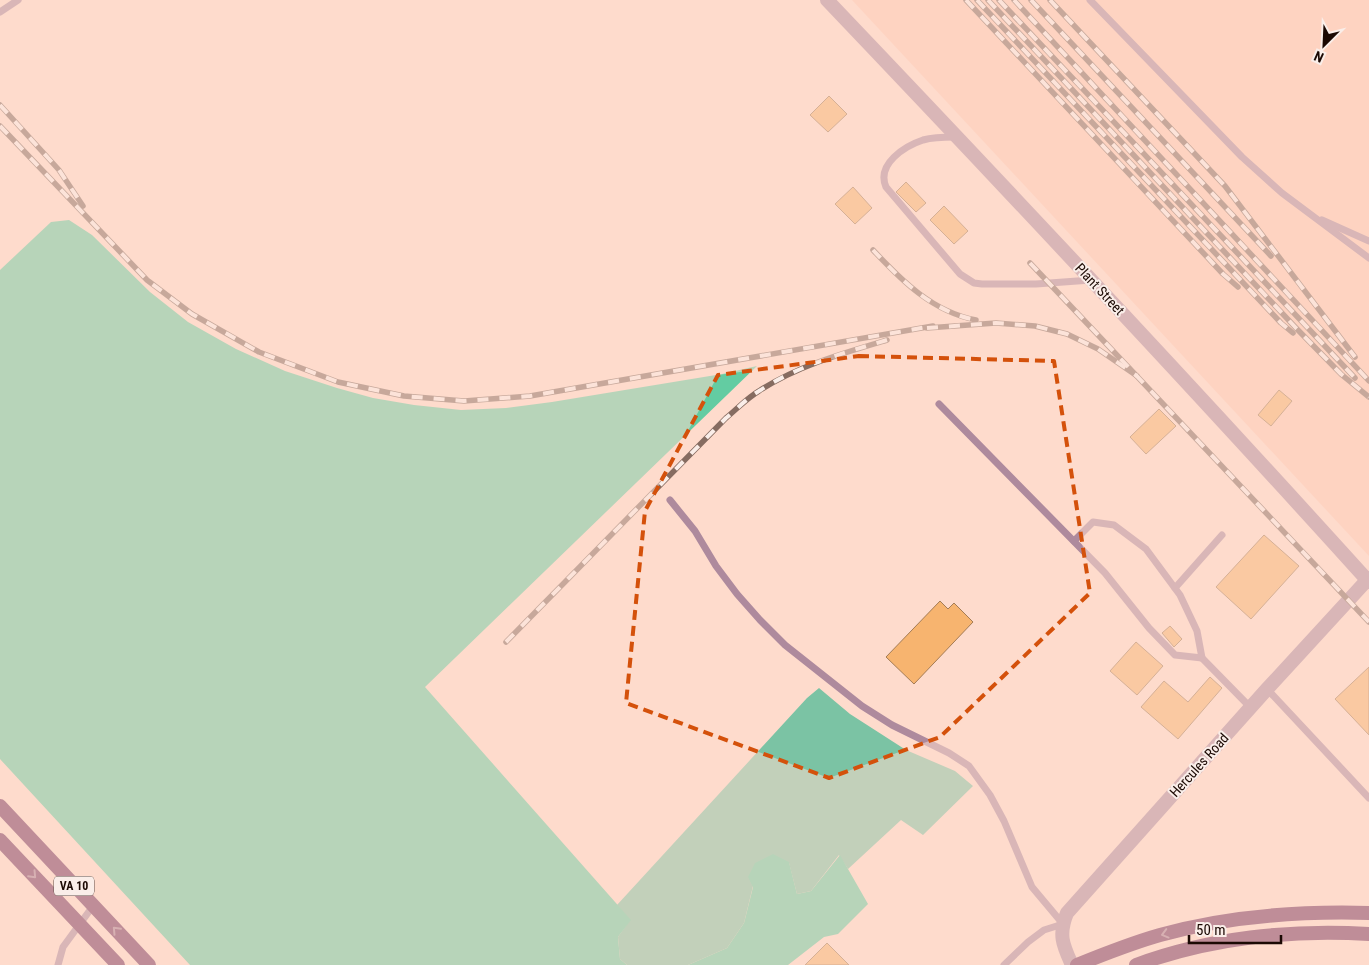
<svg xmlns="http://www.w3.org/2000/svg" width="1369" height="965" font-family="'Roboto Condensed',sans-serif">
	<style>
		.built { fill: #fecbb4 }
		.green { fill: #7bc3a4 }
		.forest { fill: #63cca2 }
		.building { fill: #f7b46f; stroke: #a47c55 }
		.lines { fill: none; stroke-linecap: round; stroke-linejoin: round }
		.service { stroke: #ae8a9d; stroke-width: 7 }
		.minor { stroke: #ae8a9d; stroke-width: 14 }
		.trunk { stroke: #733059; stroke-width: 14 }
		.rail-casing { stroke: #866c61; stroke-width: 5.5 }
		.rail { stroke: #faeee9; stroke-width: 4; stroke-dasharray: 11; stroke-linecap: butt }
		.oneway { stroke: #a97c93 }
		.marked { fill: none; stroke: #d4510b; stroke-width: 4; stroke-dasharray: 10 6; stroke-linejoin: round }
		.labels { text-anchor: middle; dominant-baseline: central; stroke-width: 4; stroke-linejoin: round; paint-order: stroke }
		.shield { fill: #faeee9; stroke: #5e4e48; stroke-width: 1 }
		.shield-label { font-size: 12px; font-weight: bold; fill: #1b0903 }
		.street-label { font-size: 14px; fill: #1b0903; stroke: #faeee9 }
	</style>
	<rect width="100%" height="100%" fill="#fedbcc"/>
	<polygon class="built" points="852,0 1369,0 1369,556"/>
	<polygon class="green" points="819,688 850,714 906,750 955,771 973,786 923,835 901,820 848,869 839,855 811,891 797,894 789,863 753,886 744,923 727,948 688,965 627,965 620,959 618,937 630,920 617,905 807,698"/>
	<g class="forest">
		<polygon points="69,220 92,235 150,292 188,322 236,349 285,371 337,388 373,398 414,405 461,410 506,408 552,402 722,374 757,366 425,687 631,920 618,937 620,959 627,965 190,965 0,759 0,270 51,222"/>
		<polygon points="773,854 789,862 797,894 811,891 840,855 868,904 838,934 824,937 788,965 688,965 727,948 744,923 753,887 748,877 755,863"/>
	</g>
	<g class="building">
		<polygon points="829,96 847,114 828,132 810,115"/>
		<polygon points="906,182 926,203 916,212 896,192"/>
		<polygon points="853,187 872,208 855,224 835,204"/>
		<polygon points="944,206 968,231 954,244 930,220"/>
		<polygon points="1279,390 1292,401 1271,426 1258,415"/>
		<polygon points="1159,409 1176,426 1146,454 1130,437"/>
		<polygon points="1264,535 1299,566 1251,619 1216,587"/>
		<polygon points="940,601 948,609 954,603 973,622 914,684 886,657"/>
		<polygon points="1170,626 1182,639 1174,647 1162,633"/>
		<polygon points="1136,642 1163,666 1137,695 1110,671"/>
		<polygon points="1369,667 1369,735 1335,699"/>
		<polygon points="1210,677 1222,688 1178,739 1141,707 1164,681 1188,702"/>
		<polygon points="827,943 849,965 805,965"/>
	</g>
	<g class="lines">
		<g class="service">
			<polyline points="1090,0 1242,157 1282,193 1369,258"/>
			<polyline points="0,12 18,0"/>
			<path d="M955,137C944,137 934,137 923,140C905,146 876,164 886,187L960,274L974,283L982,284H1036L1091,280"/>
			<polyline points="1322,220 1369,241"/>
			<polyline points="939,404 1105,573 1149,628 1175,655 1202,658 1251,708"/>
			<polyline points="670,500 695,531 716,566 737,594 760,620 785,645 862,706 892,725 949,753 969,766 990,795 1004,821 1032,887 1063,924 1044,930 1028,942 1004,965"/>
			<polyline points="1074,541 1093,522 1114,525 1146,549 1180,595 1197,631 1202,658"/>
			<polyline points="1175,588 1222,535"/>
			<polyline points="1267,689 1369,798"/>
			<polyline points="58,965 63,947 93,906"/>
		</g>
		<g class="minor">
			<path d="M827,0C1010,192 1191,385 1369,582"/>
			<path d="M1072,965C1063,945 1058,935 1067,913L1267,689L1369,578"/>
		</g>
		<g class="trunk">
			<polyline points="0,806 149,965"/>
			<polyline points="0,840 118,965"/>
			<path d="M1077,965C1104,954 1132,943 1160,935C1228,916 1298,911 1369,913"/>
			<path d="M1136,965C1209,938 1291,929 1369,934"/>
		</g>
		<defs>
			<g id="rail">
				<polyline points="966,0 1223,274 1238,287"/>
				<polyline points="977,0 1281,323 1293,333"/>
				<polyline points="988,0 1296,328 1341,374 1369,397"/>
				<polyline points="999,0 1355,378"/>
				<polyline points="1014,0 1369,381"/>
				<polyline points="1031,0 1271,256"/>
				<polyline points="1050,0 1225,186 1355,357"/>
				<polyline points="0,105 59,170 83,206"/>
				<polyline points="0,126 147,280 192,314 259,352 338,382 404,396 464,401 530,396 933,326"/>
				<path d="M873,250C902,281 933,312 976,320"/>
				<polyline points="1030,263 1369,622"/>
				<polyline points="927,328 996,323 1035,326 1067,334 1098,349 1137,376"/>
				<path d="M506,642L726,418C737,409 747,398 759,391C797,366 843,353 887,340"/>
			</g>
		</defs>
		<use href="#rail" class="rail-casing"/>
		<use href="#rail" class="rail"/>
	</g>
	<defs><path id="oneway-chevron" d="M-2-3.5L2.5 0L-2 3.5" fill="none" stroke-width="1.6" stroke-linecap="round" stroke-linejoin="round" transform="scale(1.25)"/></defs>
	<g class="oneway">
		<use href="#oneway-chevron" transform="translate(33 875) rotate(47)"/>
		<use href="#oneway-chevron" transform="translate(116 930) rotate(-133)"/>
		<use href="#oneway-chevron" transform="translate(1165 934) rotate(165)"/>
	</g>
	<path d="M0 0H1369V965H0ZM859,356L1054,361L1090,593L940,737L829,778L626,703L645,511L718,375Z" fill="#fedbcc" fill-opacity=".55" fill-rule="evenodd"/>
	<path class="marked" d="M859,356L1054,361L1090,593L940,737L829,778L626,703L645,511L718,375Z"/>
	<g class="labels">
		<rect class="shield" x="54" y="876.5" width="40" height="19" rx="4"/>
		<g class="shield-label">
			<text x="74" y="886">VA 10</text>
		</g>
		<g class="street-label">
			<text transform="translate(1100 289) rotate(47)">Plant Street</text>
			<text transform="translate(1199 765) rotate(-48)">Hercules Road</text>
		</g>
	</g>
	<g transform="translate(1324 45) rotate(204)" stroke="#faeee9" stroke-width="4" paint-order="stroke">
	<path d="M0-4L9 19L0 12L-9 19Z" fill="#1b0903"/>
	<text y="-8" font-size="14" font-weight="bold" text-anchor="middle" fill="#1b0903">N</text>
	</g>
	<path d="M1189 935v8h92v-8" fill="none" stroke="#1b0903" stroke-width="2.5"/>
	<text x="1196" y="935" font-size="15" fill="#1b0903" stroke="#faeee9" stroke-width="4" paint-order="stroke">50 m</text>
</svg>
